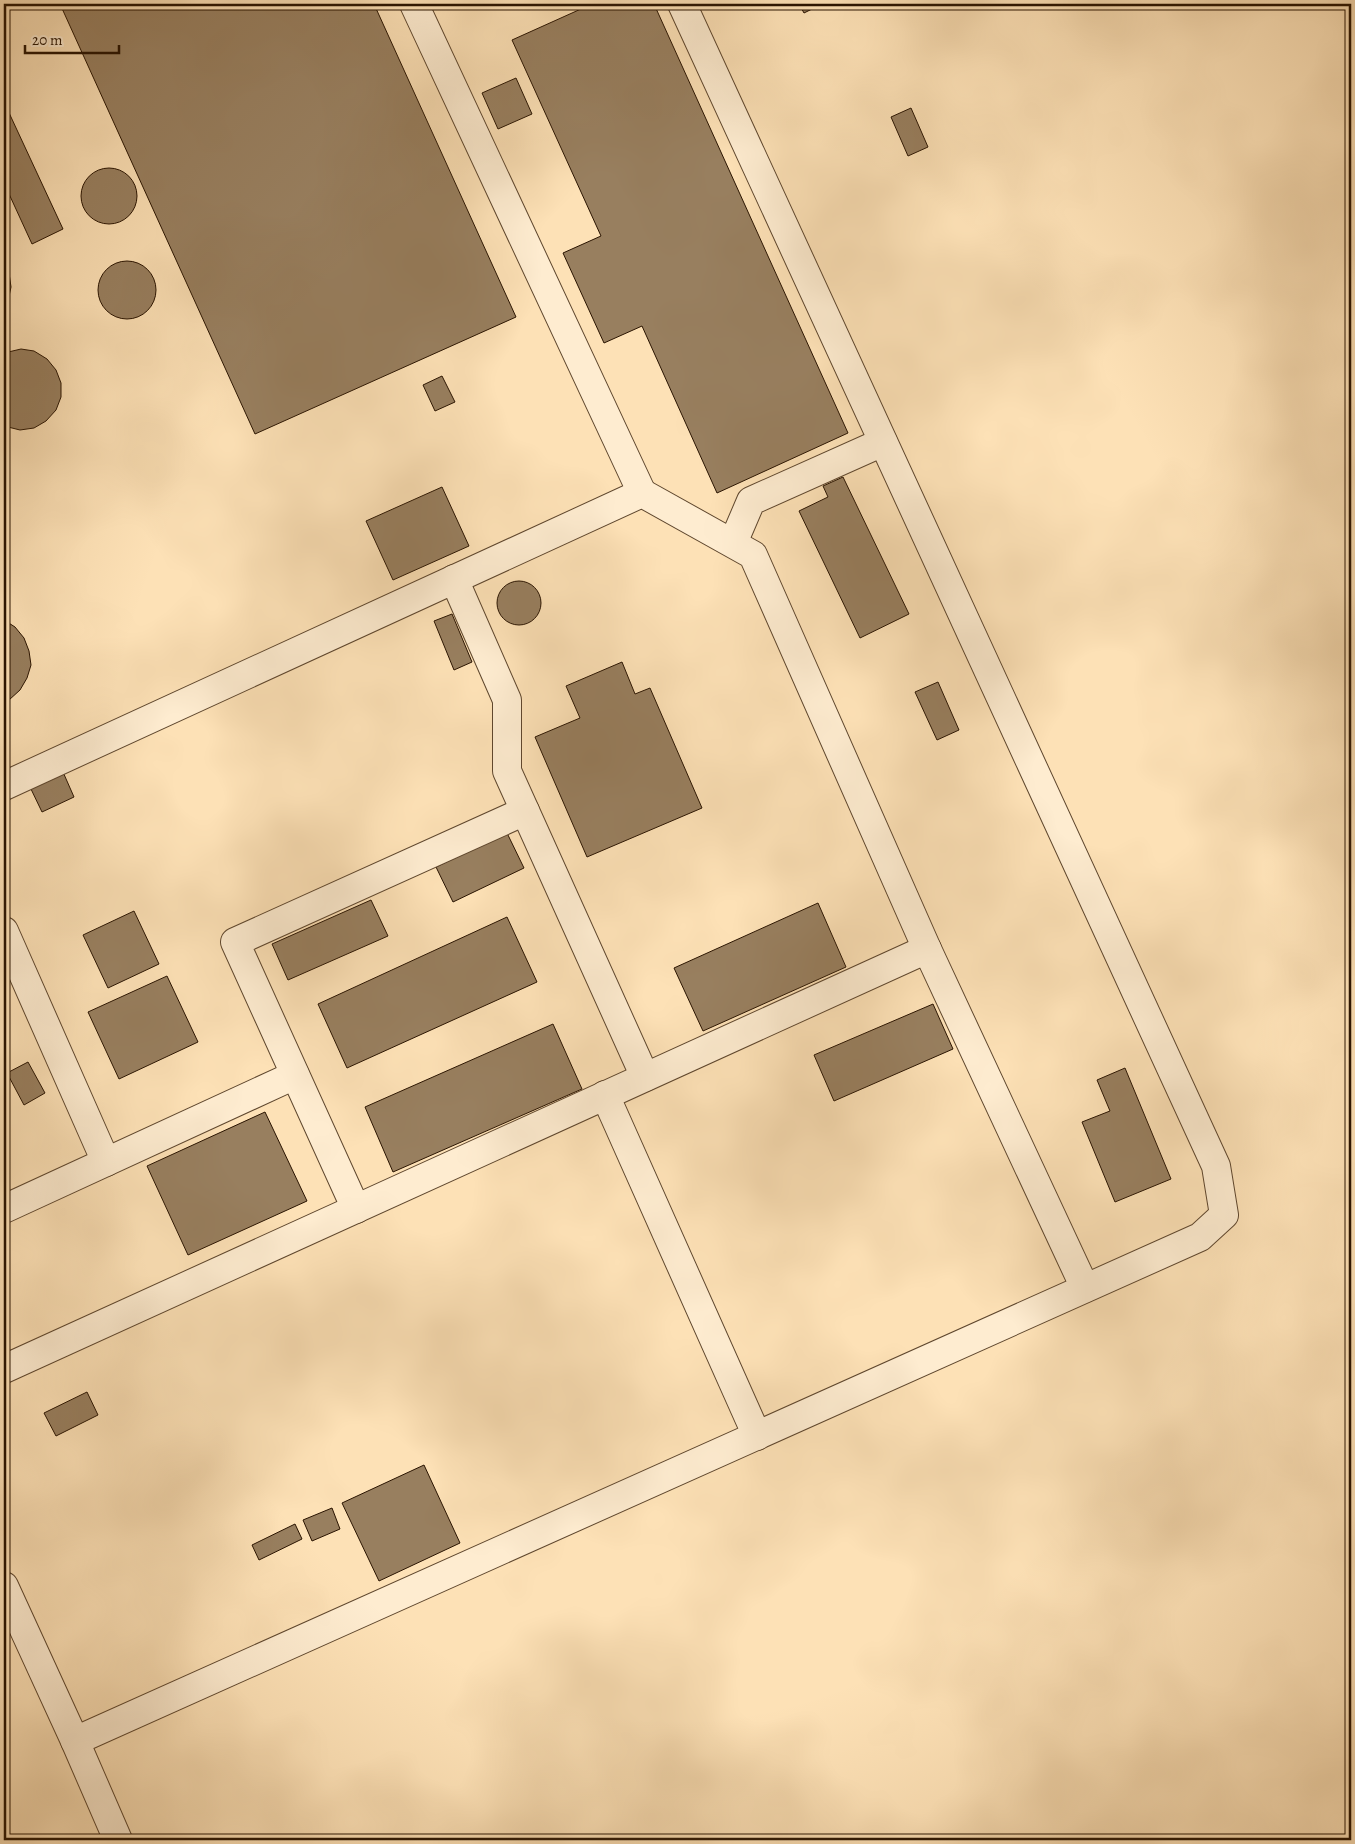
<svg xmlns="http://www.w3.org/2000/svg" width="1355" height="1844" font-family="Alegreya,serif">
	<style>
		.building { fill: #987f5f; stroke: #2a1401 }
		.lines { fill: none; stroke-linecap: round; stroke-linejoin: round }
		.minor-casing { stroke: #5f472e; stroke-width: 30 }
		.minor { stroke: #feecd0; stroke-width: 28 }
	</style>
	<rect width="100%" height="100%" fill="#fde1b6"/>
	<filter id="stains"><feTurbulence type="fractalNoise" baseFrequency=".004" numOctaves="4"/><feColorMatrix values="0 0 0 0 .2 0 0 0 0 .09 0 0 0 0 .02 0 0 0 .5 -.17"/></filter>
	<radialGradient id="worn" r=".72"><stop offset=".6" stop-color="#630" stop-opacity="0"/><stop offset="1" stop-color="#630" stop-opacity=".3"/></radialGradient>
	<g class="building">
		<polygon points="60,4 374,4 516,317 255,434"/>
		<polygon points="592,4 654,4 848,433 717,493 642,326 604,343 563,253 601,236 512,40"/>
		<polygon points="799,4 822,4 804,13"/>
		<polygon points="516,78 532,114 498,129 482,93"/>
		<polygon points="4,102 63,229 32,244 4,183"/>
		<polygon points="911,108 928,147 908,156 891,117"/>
		<circle cx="109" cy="196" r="28"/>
		<circle cx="127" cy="290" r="29"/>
		<polygon points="4,264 9,273 11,287 8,301 4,309"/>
		<polygon points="21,349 34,351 47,359 56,370 61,383 61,397 56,410 46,421 34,428 20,430 4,426 4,353"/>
		<polygon points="442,376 455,402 435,411 423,385"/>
		<polygon points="843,477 909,614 860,638 799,511 828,497 823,486"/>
		<polygon points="442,487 469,546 393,580 366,521"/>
		<circle cx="519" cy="603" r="22"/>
		<polygon points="452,614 472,662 454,670 434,621"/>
		<polygon points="4,620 15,627 24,638 29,651 31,665 27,678 20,690 9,700 4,702"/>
		<polygon points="622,662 635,694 650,688 702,808 587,857 535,737 580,718 566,686"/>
		<polygon points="938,682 959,730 937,740 915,692"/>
		<polygon points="63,772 74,797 42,812 30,787"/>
		<polygon points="507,833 524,868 453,902 436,867"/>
		<polygon points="371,900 388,936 288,980 272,944"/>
		<polygon points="818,903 846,967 703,1031 674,968"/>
		<polygon points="134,911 159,964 108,988 83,935"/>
		<polygon points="507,917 537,982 347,1068 318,1004"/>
		<polygon points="167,976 198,1042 119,1079 88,1012"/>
		<polygon points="933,1004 953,1049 834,1101 814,1055"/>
		<polygon points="553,1024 582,1089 393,1172 365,1107"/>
		<polygon points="28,1062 45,1093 24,1105 7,1073"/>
		<polygon points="1125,1068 1171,1179 1115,1202 1082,1122 1110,1111 1097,1080"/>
		<polygon points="265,1112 307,1201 188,1255 147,1166"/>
		<polygon points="87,1392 98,1415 56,1436 44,1413"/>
		<polygon points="424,1465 460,1543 379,1581 342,1503"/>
		<polygon points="332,1508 340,1529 312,1541 303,1520"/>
		<polygon points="295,1524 302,1539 259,1560 252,1545"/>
	</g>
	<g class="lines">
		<defs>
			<g id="minor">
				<polyline points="414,4 642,493"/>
				<polyline points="733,543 751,501 883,442"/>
				<polyline points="454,579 507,700 507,771 645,1077"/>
				<polyline points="4,786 642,493 753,555 927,949"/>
				<polyline points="4,931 106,1162"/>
				<polyline points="605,1095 757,1436"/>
				<polyline points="4,1209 295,1075"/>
				<polyline points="356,1209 235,942 525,811"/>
				<polyline points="4,1369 927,949 1085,1288"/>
				<polyline points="4,1586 75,1741 118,1840"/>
				<polyline points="75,1741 1200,1237 1224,1215 1216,1166 682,4"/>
			</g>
		</defs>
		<use href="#minor" class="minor-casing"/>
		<use href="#minor" class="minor"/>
	</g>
	<rect width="1355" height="1844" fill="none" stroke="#fde1b6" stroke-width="20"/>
	<rect x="5" y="5" width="1345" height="1834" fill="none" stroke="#2a1401" stroke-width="2.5"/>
	<rect x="10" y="10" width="1335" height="1824" fill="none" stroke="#2a1401"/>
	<path d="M25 45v8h94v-8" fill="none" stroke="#2a1401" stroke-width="2.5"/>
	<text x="32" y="45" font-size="15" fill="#2a1401" stroke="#feecd0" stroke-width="4" paint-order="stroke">20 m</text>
	<rect width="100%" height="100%" filter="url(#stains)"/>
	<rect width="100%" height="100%" fill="url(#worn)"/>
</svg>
